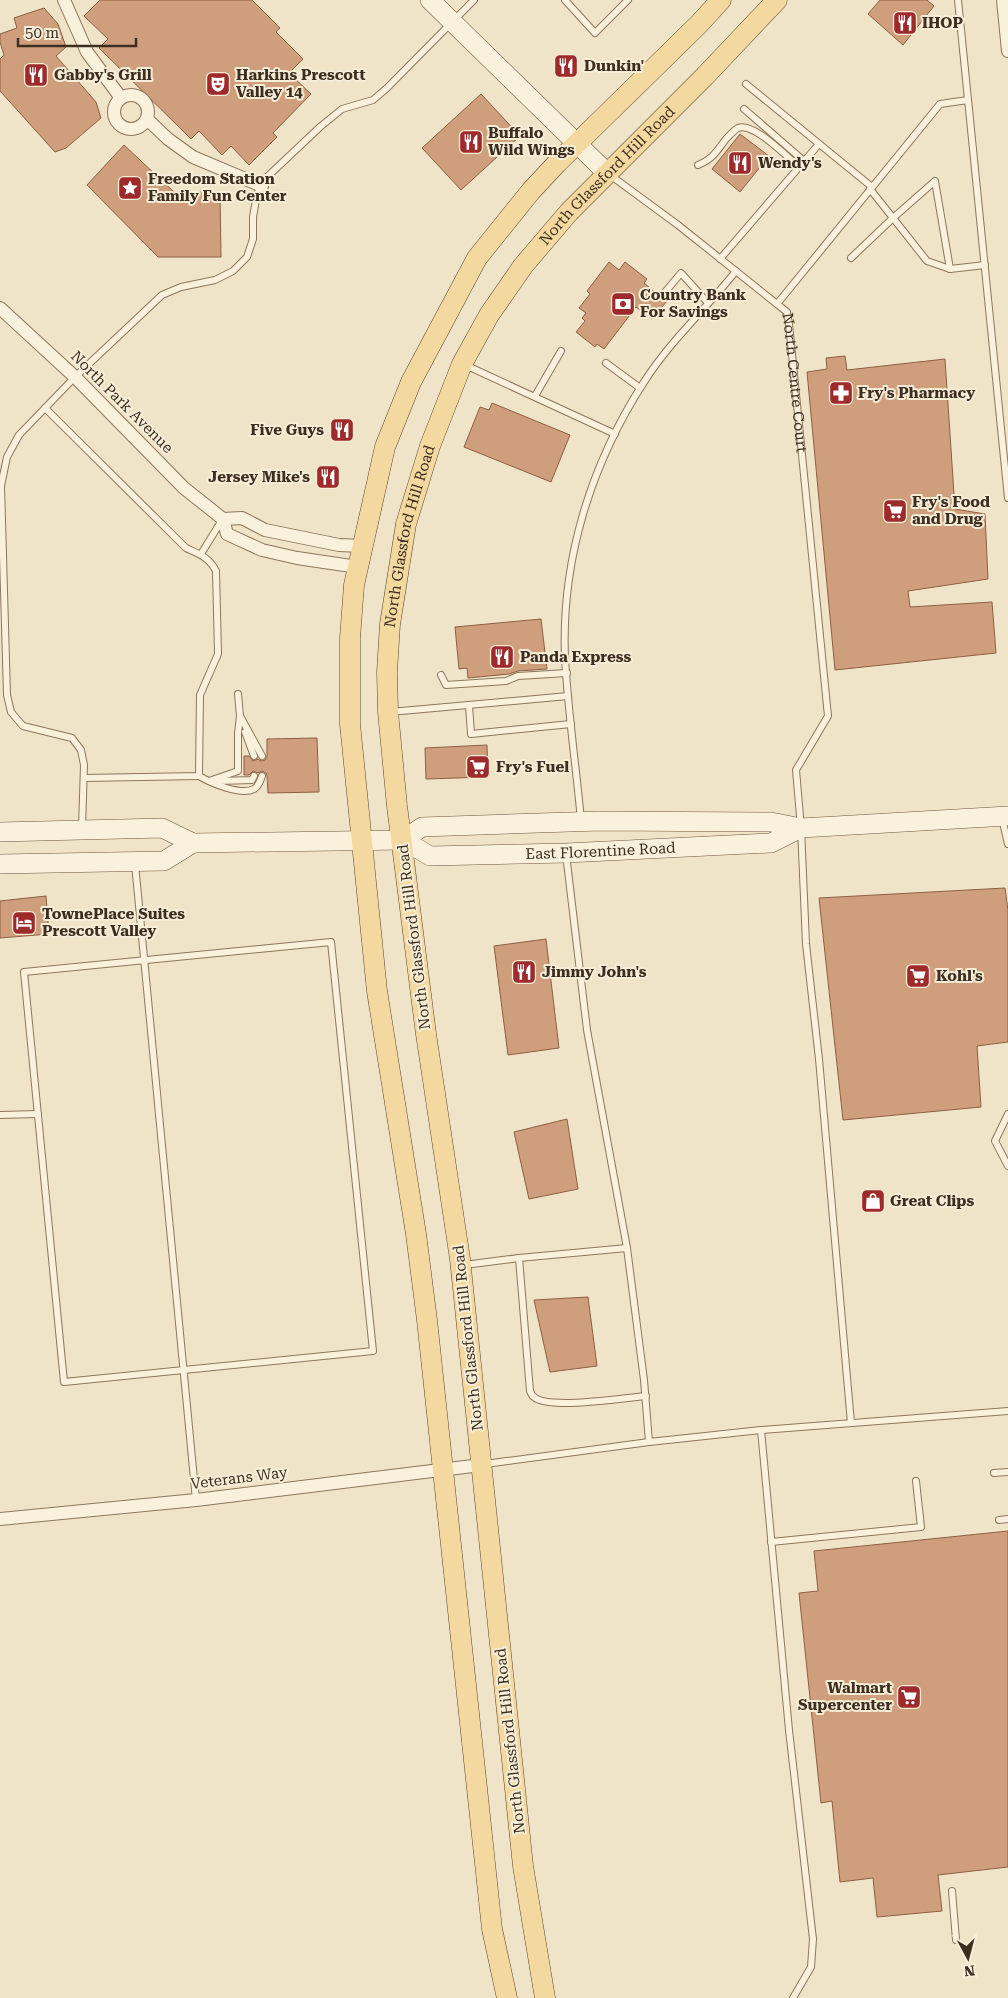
<svg xmlns="http://www.w3.org/2000/svg" width="1008" height="1998" font-family="'Roboto Serif',serif">
	<style>
		.building { fill: #cf9f7d; stroke: #8d5f41 }
		.lines { fill: none; stroke-linecap: round; stroke-linejoin: round }
		.lane-casing { stroke: #8d765c; stroke-width: 8 }
		.street-casing { stroke: #8d765c; stroke-width: 14 }
		.secondary-casing { stroke: #6f573f; stroke-width: 20 }
		.primary-casing { stroke: #5b4430; stroke-width: 21 }
		.lane { stroke: #faf1dc; stroke-width: 6 }
		.street { stroke: #faf1dc; stroke-width: 12 }
		.secondary { stroke: #faf1dc; stroke-width: 19 }
		.primary { stroke: #f3d9a0; stroke-width: 20 }
		.labels { text-anchor: middle; dominant-baseline: central; stroke-width: 4; stroke-linejoin: round; paint-order: stroke }
		.poi-label { font-size: 15px; font-weight: bold; fill: #3d2e20; stroke: #f7eed8; text-anchor: start }
		.street-label { font-size: 15px; fill: #3d2e20; stroke: #f7eed8 }
	</style>
	<rect width="100%" height="100%" fill="#f0e4c8"/>
	<g class="building">
		<polygon points="100,0 252,0 280,28 276,32 303,59 289,73 311,94 273,133 277,137 249,165 231,146 222,155 199,131 191,139 99,48 108,39 84,16"/>
		<polygon points="880,0 927,0 934,6 903,45 868,14"/>
		<polygon points="44,8 58,24 66,47 56,56 96,102 101,118 66,148 55,152 0,91 0,59 4,55 0,42 0,34 17,28 14,18"/>
		<polygon points="481,94 520,136 461,190 422,148"/>
		<polygon points="740,134 769,156 740,192 712,169"/>
		<polygon points="124,145 174,192 220,192 221,257 158,257 87,185"/>
		<polygon points="609,262 619,270 625,262 647,279 644,283 657,294 657,300 667,301 652,319 636,307 604,349 597,344 595,347 576,332 585,321 582,318 586,313 579,308 590,294 587,291"/>
		<polygon points="845,356 847,370 945,359 955,509 985,514 988,579 908,591 910,607 992,602 996,653 835,670 807,372 827,369 826,358"/>
		<polygon points="492,403 570,435 551,482 464,447 480,407 489,410"/>
		<polygon points="541,619 547,669 518,671 509,674 468,678 467,668 459,669 455,627"/>
		<polygon points="317,738 319,792 268,793 267,776 266,773 262,771 258,773 253,771 249,775 244,775 244,756 249,756 253,761 258,759 261,761 265,760 267,756 267,739"/>
		<polygon points="487,745 488,777 426,779 425,748"/>
		<polygon points="1005,888 1008,910 1008,1042 977,1046 981,1107 843,1120 819,898"/>
		<polygon points="46,896 49,934 0,938 0,901"/>
		<polygon points="546,939 559,1048 508,1055 494,946"/>
		<polygon points="567,1119 578,1189 529,1199 514,1132"/>
		<polygon points="588,1297 597,1366 550,1372 534,1300"/>
		<polygon points="1008,1531 1008,1867 938,1875 942,1911 877,1917 873,1878 840,1882 832,1801 821,1803 799,1593 818,1591 814,1551"/>
	</g>
	<g class="lines">
		<defs>
			<g id="lane">
				<polyline points="565,0 595,33 628,0"/>
				<polyline points="958,0 1008,498"/>
				<polyline points="746,84 872,187"/>
				<polyline points="744,109 804,161"/>
				<path d="M698,165C713,159 716,152 726,139C729,136 734,130 738,128C754,122 787,157 799,167"/>
				<path id="s1" d="M610,175L678,225L787,312L789,324L828,716L796,770L801,828L806,944L819,1059L851,1423"/>
				<polyline points="870,189 893,218 935,181 950,269 985,265"/>
				<polyline points="851,258 893,218 927,261 950,269"/>
				<polyline points="720,259 819,144"/>
				<polyline points="661,297 681,273 708,303"/>
				<polyline points="777,304 940,104 968,100"/>
				<polyline points="606,363 640,388"/>
				<polyline points="463,364 615,434"/>
				<polyline points="535,396 561,351"/>
				<path d="M45,408L186,548C199,554 209,557 216,571L218,654L200,695L199,776L84,778"/>
				<polyline points="201,554 222,520"/>
				<polyline points="441,675 446,685 506,681 518,676 567,673"/>
				<polyline points="238,694 240,716 262,756"/>
				<polyline points="469,705 471,734 571,724"/>
				<polyline points="390,712 568,696"/>
				<polyline points="245,732 254,756"/>
				<path d="M199,776C211,783 241,796 254,789C259,786 260,781 262,776"/>
				<polyline points="209,781 238,771 238,733 240,716"/>
				<polyline points="218,781 252,780 254,776"/>
				<polyline points="1002,818 1008,844"/>
				<path d="M581,820C576,766 568,712 565,658C561,560 591,464 644,382C670,341 706,309 736,271"/>
				<polyline points="82,828 84,765 81,750 72,738 23,726 11,712 7,695 1,486 7,457 19,435 75,377 162,295 181,287 215,280 233,271 247,257 253,239 253,217 257,194 267,177 320,127 342,109 373,100 387,88 474,0"/>
				<polyline points="566,854 587,1030 627,1248 644,1380 649,1442"/>
				<polyline points="135,864 196,1500"/>
				<polygon points="331,942 373,1351 64,1382 24,972"/>
				<polyline points="1008,1114 995,1141 1008,1166"/>
				<polyline points="0,1115 38,1114"/>
				<path d="M519,1258L530,1391C531,1393 532,1396 534,1397C548,1410 625,1398 646,1396"/>
				<polyline points="464,1265 519,1258 627,1248"/>
				<polyline points="761,1430 789,1730 813,1939 811,1967 793,1998"/>
				<polyline points="485,1464 649,1442 761,1430 1008,1411"/>
				<polyline points="994,1473 1008,1472"/>
				<polyline points="999,1520 1008,1519"/>
				<polyline points="771,1542 921,1527 916,1481"/>
				<polyline points="952,1891 956,1940"/>
			</g>
			<g id="street">
				<polyline points="64,0 87,52 121,98"/>
				<polyline points="1003,0 1008,51"/>
				<circle cx="131" cy="112" r="17"/>
				<polyline points="147,119 168,139 193,157 262,186"/>
				<polyline points="0,308 75,377 184,488 223,519"/>
				<polyline points="223,519 227,534 262,550 297,558 358,567"/>
				<polyline points="223,519 242,518 265,530 339,545 362,546"/>
				<polyline points="0,1519 196,1500 481,1465"/>
			</g>
			<g id="secondary">
				<polyline points="430,0 607,173"/>
				<polyline points="0,832 162,828 193,843 164,861 0,864"/>
				<path id="s2" d="M403,840L430,856L566,853L771,843L801,828"/>
				<polyline points="193,843 403,840 422,827 600,821 771,822 801,828 1008,816"/>
			</g>
			<g id="primary">
				<polyline points="507,1998 492,1929 427,1320 416,1234 377,991 350,724 350,638 354,585 385,447 411,382 477,258 531,191 557,163 699,24 721,0"/>
				<path id="s3" d="M545,1998L523,1866L460,1259L426,1034L397,806L388,712L387,672L390,624L406,524L430,446L462,364L489,315L523,266L569,212L705,76L777,0"/>
			</g>
		</defs>
		<use href="#lane" class="lane-casing"/>
		<use href="#street" class="street-casing"/>
		<use href="#secondary" class="secondary-casing"/>
		<use href="#primary" class="primary-casing"/>
		<use href="#lane" class="lane"/>
		<use href="#street" class="street"/>
		<use href="#secondary" class="secondary"/>
		<use href="#primary" class="primary"/>
	</g>
	<defs>
		<symbol id="restaurant-square" viewBox="-11 -11 22 22"><rect x="-9" y="-9" width="18" height="18" rx="4" fill="#9e2a2b" stroke="#f7eed8"/><path d="M-5-6h1v4h1v-4h1v4h1v-4h1v5L-1.5 .5V6h-2V.5L-5-1ZM5-6V6H3V1.5H1.5Q1.5-4 5-6Z" fill="#fff"/></symbol>
		<symbol id="theatre-square" viewBox="-11 -11 22 22"><rect x="-9" y="-9" width="18" height="18" rx="4" fill="#9e2a2b" stroke="#f7eed8"/><path d="M-5-5.5Q0-4 5-5.5V0Q5 5 0 6Q-5 5-5 0ZM-3.3-2.5H-1v1.5H-3.3ZM1-2.5H3.3v1.5H1ZM-2.8 1Q0 5.5 2.8 1Z" fill="#fff"/></symbol>
		<symbol id="sight-square" viewBox="-11 -11 22 22"><rect x="-9" y="-9" width="18" height="18" rx="4" fill="#9e2a2b" stroke="#f7eed8"/><path d="M0-6L1.8-2.2L6-1.7L2.9 1.2L3.7 5.4L0 3.3L-3.7 5.4L-2.9 1.2L-6-1.7L-1.8-2.2Z" fill="#fff"/></symbol>
		<symbol id="bank-square" viewBox="-11 -11 22 22"><rect x="-9" y="-9" width="18" height="18" rx="4" fill="#9e2a2b" stroke="#f7eed8"/><path d="M-6-4H6V4H-6ZM0-2.3a2.3 2.3 0 1 0 0 4.6a2.3 2.3 0 1 0 0-4.6Z" fill="#fff"/></symbol>
		<symbol id="pharmacy-square" viewBox="-11 -11 22 22"><rect x="-9" y="-9" width="18" height="18" rx="4" fill="#9e2a2b" stroke="#f7eed8"/><path d="M-2-6h4v4h4v4h-4v4h-4v-4h-4v-4h4Z" fill="#fff"/></symbol>
		<symbol id="supermarket-square" viewBox="-11 -11 22 22"><rect x="-9" y="-9" width="18" height="18" rx="4" fill="#9e2a2b" stroke="#f7eed8"/><path d="M-6-5.5h2.5l.6 2H6L4.5 2H-2.5L-4.4-4H-6ZM-1.5 3.2a1.3 1.3 0 1 0 .1 0ZM3 3.2a1.3 1.3 0 1 0 .1 0Z" fill="#fff"/></symbol>
		<symbol id="hotel-square" viewBox="-11 -11 22 22"><rect x="-9" y="-9" width="18" height="18" rx="4" fill="#9e2a2b" stroke="#f7eed8"/><path d="M-6-4.5h1.5V1H6V5H4.5V3h-9V5H-6ZM-4 0a1.8 1.8 0 1 1 3.6 0ZM.5 0V-2.5h3Q6-2.5 6 0Z" fill="#fff"/></symbol>
		<symbol id="shop-square" viewBox="-11 -11 22 22"><rect x="-9" y="-9" width="18" height="18" rx="4" fill="#9e2a2b" stroke="#f7eed8"/><path d="M-5-2.5h2.3a2.7 3.5 0 0 1 5.4 0H5L5.5 6h-11ZM-1.5-2.5h3a1.5 2.3 0 0 0-3 0Z" fill="#fff"/></symbol>
	</defs>
	<g fill-rule="evenodd">
		<use href="#restaurant-square" x="891" y="9" width="28" height="28"/>
		<use href="#restaurant-square" x="552" y="52" width="28" height="28"/>
		<use href="#restaurant-square" x="22" y="61" width="28" height="28"/>
		<use href="#theatre-square" x="204" y="70" width="28" height="28"/>
		<use href="#restaurant-square" x="457" y="128" width="28" height="28"/>
		<use href="#restaurant-square" x="726" y="149" width="28" height="28"/>
		<use href="#sight-square" x="116" y="174" width="28" height="28"/>
		<use href="#bank-square" x="609" y="290" width="28" height="28"/>
		<use href="#pharmacy-square" x="827" y="379" width="28" height="28"/>
		<use href="#restaurant-square" x="328" y="416" width="28" height="28"/>
		<use href="#restaurant-square" x="314" y="463" width="28" height="28"/>
		<use href="#supermarket-square" x="881" y="497" width="28" height="28"/>
		<use href="#restaurant-square" x="488" y="643" width="28" height="28"/>
		<use href="#supermarket-square" x="464" y="753" width="28" height="28"/>
		<use href="#hotel-square" x="10" y="909" width="28" height="28"/>
		<use href="#restaurant-square" x="510" y="958" width="28" height="28"/>
		<use href="#supermarket-square" x="904" y="962" width="28" height="28"/>
		<use href="#shop-square" x="859" y="1187" width="28" height="28"/>
		<use href="#supermarket-square" x="895" y="1683" width="28" height="28"/>
	</g>
	<g class="labels">
		<g class="poi-label">
			<text x="922" y="23">IHOP</text>
			<text x="584" y="66">Dunkin'</text>
			<text x="54" y="75">Gabby's Grill</text>
			<text x="236" y="75">Harkins Prescott<tspan x="236" dy="17">Valley 14</tspan></text>
			<text x="488" y="133">Buffalo<tspan x="488" dy="17">Wild Wings</tspan></text>
			<text x="758" y="163">Wendy's</text>
			<text x="148" y="179">Freedom Station<tspan x="148" dy="17">Family Fun Center</tspan></text>
			<text x="640" y="295">Country Bank<tspan x="640" dy="17">For Savings</tspan></text>
			<text x="858" y="393">Fry's Pharmacy</text>
			<text x="324" y="430" text-anchor="end">Five Guys</text>
			<text x="310" y="477" text-anchor="end">Jersey Mike's</text>
			<text x="912" y="502">Fry's Food<tspan x="912" dy="17">and Drug</tspan></text>
			<text x="520" y="657">Panda Express</text>
			<text x="496" y="767">Fry's Fuel</text>
			<text x="42" y="914">TownePlace Suites<tspan x="42" dy="17">Prescott Valley</tspan></text>
			<text x="542" y="972">Jimmy John's</text>
			<text x="936" y="976">Kohl's</text>
			<text x="890" y="1201">Great Clips</text>
			<text x="892" y="1688" text-anchor="end">Walmart<tspan x="892" dy="17">Supercenter</tspan></text>
		</g>
		<g class="street-label">
			<text stroke="none"><textPath href="#s3" startOffset="1894">North Glassford Hill Road</textPath></text>
			<text stroke="none"><textPath href="#s1" startOffset="295">North Centre Court</textPath></text>
			<text transform="translate(122 402) rotate(45)">North Park Avenue</text>
			<text stroke="none"><textPath href="#s3" startOffset="1474">North Glassford Hill Road</textPath></text>
			<text stroke="none"><textPath href="#s2" startOffset="202">East Florentine Road</textPath></text>
			<text transform="translate(414 937) rotate(-97)">North Glassford Hill Road</text>
			<text transform="translate(468 1338) rotate(-96)">North Glassford Hill Road</text>
			<text transform="translate(239 1478) rotate(-7)">Veterans Way</text>
			<text transform="translate(510 1741) rotate(-96)">North Glassford Hill Road</text>
		</g>
	</g>
	<g transform="translate(968 1958) rotate(173)" stroke="#f7eed8" stroke-width="4" paint-order="stroke">
	<path d="M0-4L9 19L0 12L-9 19Z" fill="#3d2e20"/>
	<text y="-8" font-size="14" font-weight="bold" text-anchor="middle" fill="#3d2e20">N</text>
	</g>
	<path d="M18 38v8h118v-8" fill="none" stroke="#3d2e20" stroke-width="2.5"/>
	<text x="25" y="38" font-size="15" fill="#3d2e20" stroke="#f7eed8" stroke-width="4" paint-order="stroke">50 m</text>
</svg>
